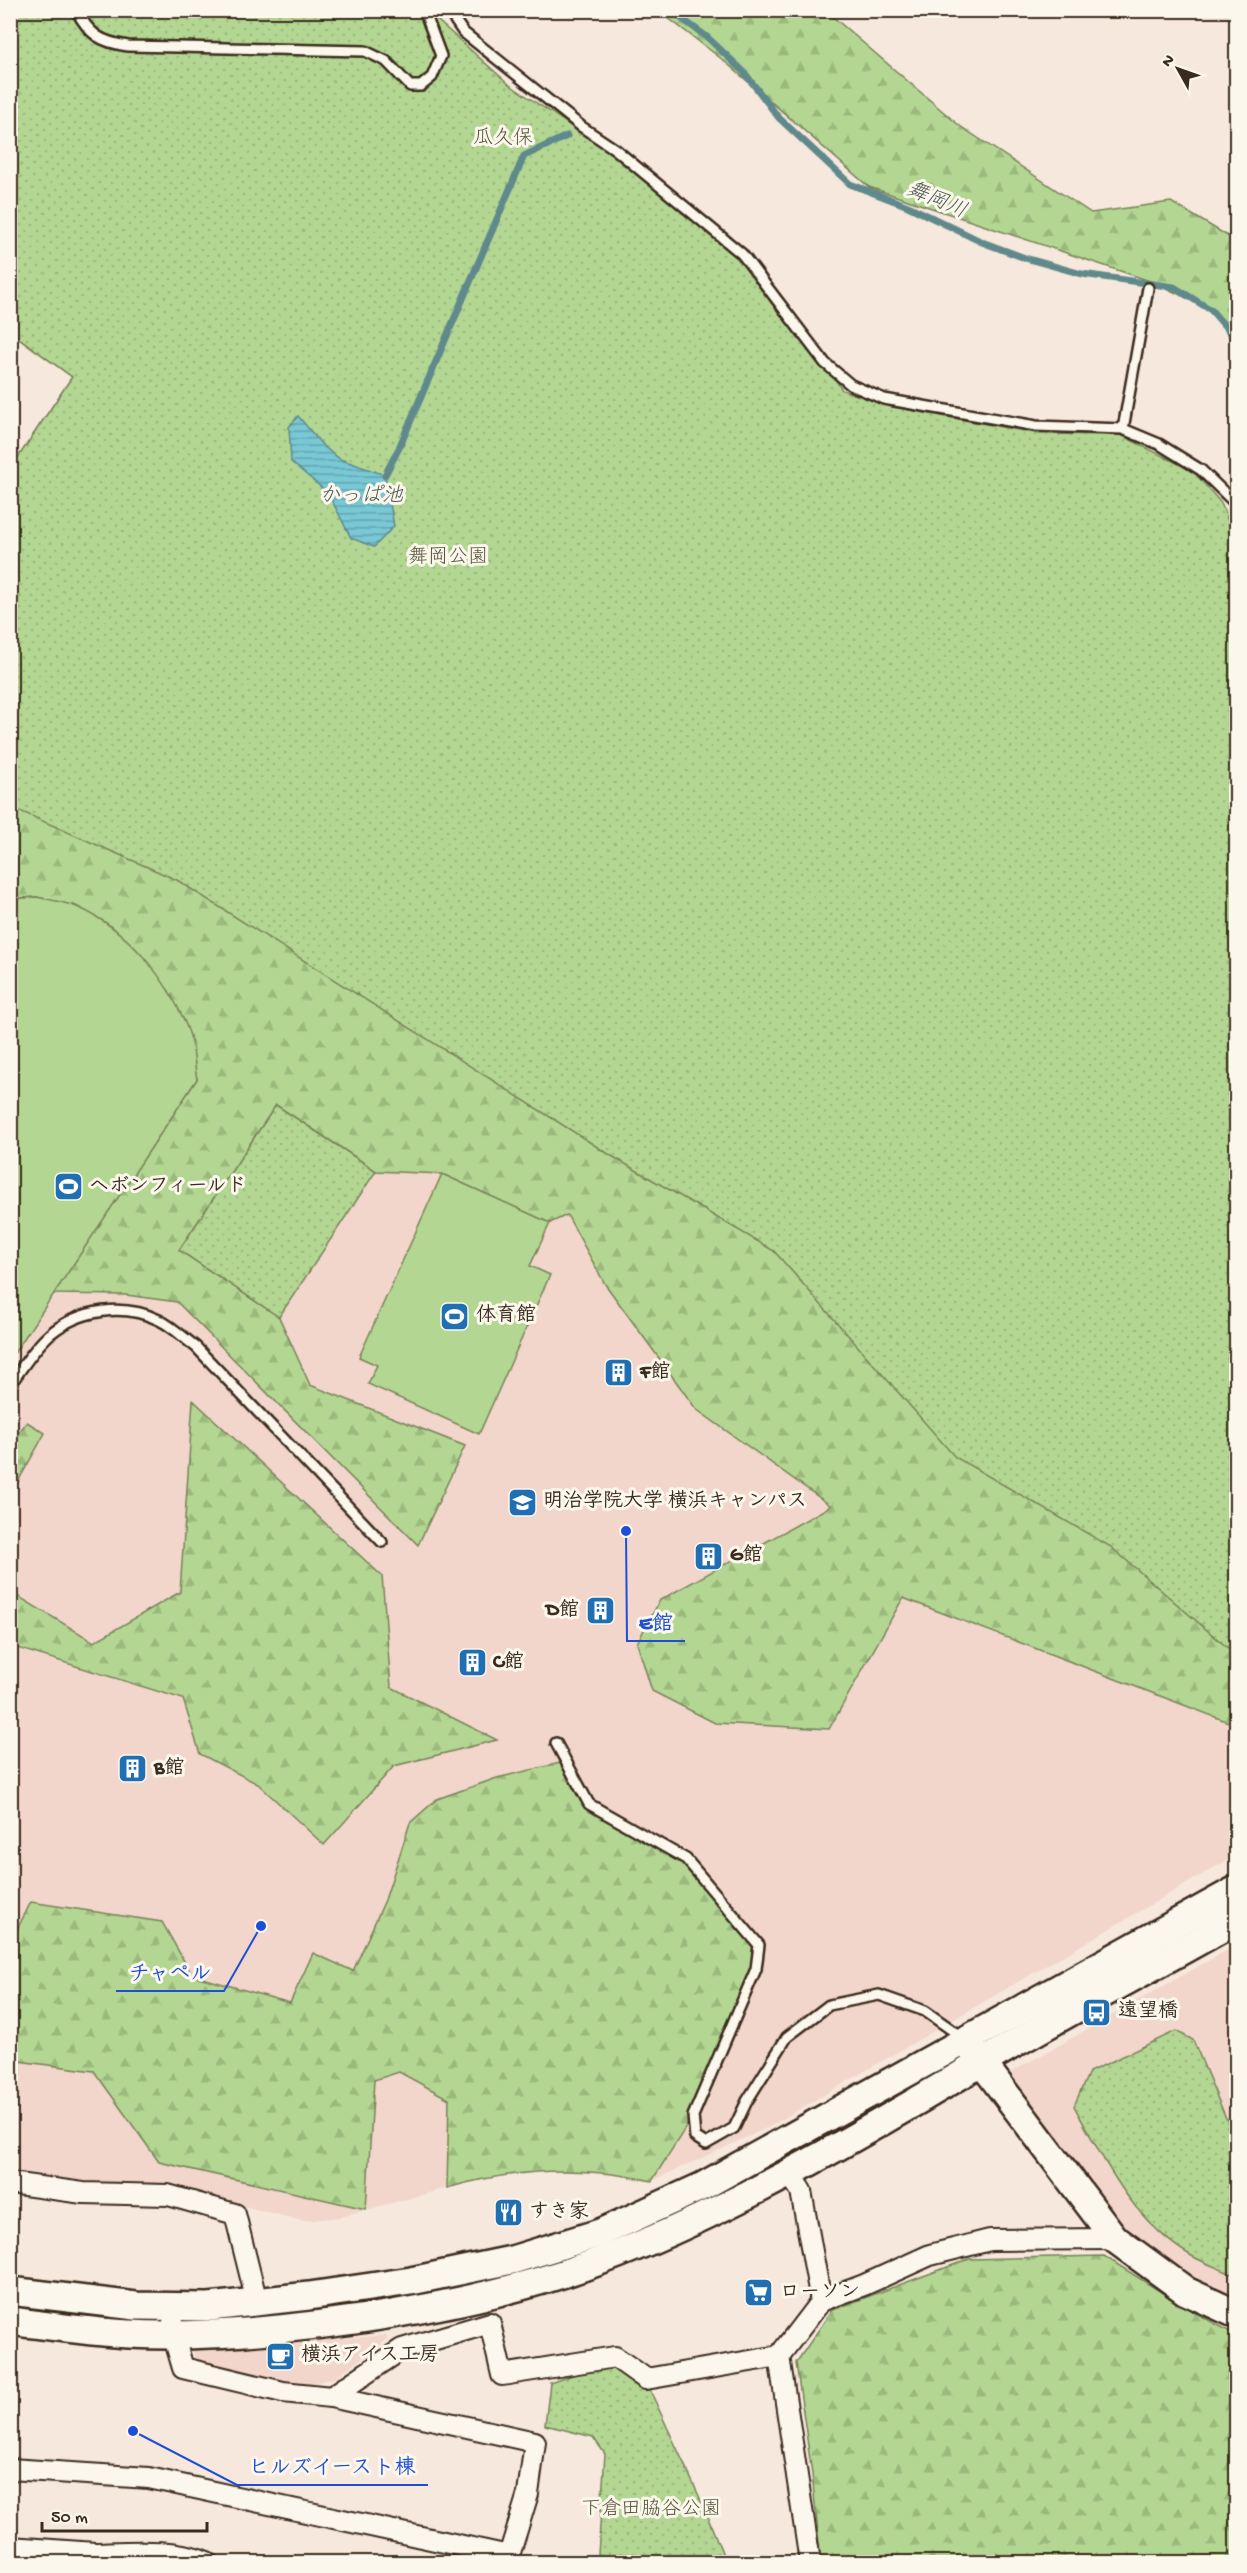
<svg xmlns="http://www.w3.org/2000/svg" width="1247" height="2573" font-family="'Gochi Hand','Klee One',sans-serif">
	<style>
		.built { fill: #f2d6cb }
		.forest { fill: url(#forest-firs); stroke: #778058; stroke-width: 1.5 }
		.park { fill: url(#park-dots); stroke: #778058; stroke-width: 1.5 }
		.pitch { fill: #b3d792; stroke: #778058; stroke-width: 1.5 }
		.water { fill: url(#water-rules); stroke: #60898c; stroke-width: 1.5 }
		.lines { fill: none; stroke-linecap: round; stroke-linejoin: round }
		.stream { stroke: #60898c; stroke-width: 7 }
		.lane-casing { stroke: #3b2a1e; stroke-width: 14 }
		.street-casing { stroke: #3b2a1e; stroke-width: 24 }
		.secondary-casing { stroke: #3b2a1e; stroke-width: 32 }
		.lane { stroke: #fbf7ec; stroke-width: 9 }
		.street { stroke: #fbf7ec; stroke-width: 20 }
		.secondary { stroke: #fbf7ec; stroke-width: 27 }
		.labels { text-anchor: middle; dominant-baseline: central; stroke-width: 6; stroke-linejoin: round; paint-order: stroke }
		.park-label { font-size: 20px; fill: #59553b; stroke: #fbf7ec }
		.poi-label { font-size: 20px; font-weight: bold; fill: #3b2a1e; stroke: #fbf7ec; text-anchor: start }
		.water-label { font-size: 21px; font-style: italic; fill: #4d5955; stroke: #fbf7ec }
		.leader { fill: none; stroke: #1d4ed8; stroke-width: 2 }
		.callout-dot { fill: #1d4ed8; stroke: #fbf7ec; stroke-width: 2 }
		.callout-label { font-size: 21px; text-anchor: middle; font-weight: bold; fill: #1d4ed8; stroke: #fbf7ec; stroke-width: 6; stroke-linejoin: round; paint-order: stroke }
	</style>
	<defs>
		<pattern id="forest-firs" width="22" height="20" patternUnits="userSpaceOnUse" patternTransform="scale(1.5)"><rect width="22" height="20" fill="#b3d792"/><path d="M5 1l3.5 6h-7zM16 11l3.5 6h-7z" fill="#9bb97d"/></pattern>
		<pattern id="park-dots" width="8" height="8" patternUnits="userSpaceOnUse" patternTransform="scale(1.5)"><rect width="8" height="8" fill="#b3d792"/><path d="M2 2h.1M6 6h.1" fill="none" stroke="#9bb97d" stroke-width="1.8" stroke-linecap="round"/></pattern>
		<pattern id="water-rules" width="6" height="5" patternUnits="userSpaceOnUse" patternTransform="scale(1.5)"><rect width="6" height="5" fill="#78c8d5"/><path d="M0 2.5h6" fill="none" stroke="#64a3ac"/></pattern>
	</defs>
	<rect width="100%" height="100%" fill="#f7e8dd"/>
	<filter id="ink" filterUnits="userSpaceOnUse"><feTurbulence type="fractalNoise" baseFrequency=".0167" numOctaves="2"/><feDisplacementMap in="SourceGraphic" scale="12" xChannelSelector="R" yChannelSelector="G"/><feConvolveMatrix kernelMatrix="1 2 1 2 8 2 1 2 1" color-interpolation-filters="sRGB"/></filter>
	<g filter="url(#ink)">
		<g class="built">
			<polygon points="10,816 1236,1655 1236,1855 769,2127 652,2181 635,2177 555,2170 488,2177 340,2217 303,2221 167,2187 96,2184 11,2174"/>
			<polygon points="1236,1945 1236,2305 1180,2275 1127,2235 1011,2083 1010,2073"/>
			<polygon points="387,2335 387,2340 334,2378 305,2385 195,2361 193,2350"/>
		</g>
		<g class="forest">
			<polygon points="11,11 433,11 437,20 800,593 1236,689 1236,1725 903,1598 829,1729 715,1723 652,1691 637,1643 660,1600 831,1506 696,1409 605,1284 567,1215 550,1223 442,1174 376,1171 276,1105 179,1250 279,1317 310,1385 465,1446 418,1545 177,1302 126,1295 53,1294 197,1079 169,991 140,955 111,926 76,906 37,897 11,899 11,468 72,377 11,332"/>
			<polygon points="659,11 826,11 960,126 1091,213 1171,202 1236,241 1236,334 1213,311 1156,283 869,187 723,60"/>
			<polygon points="193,1400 382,1576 391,1687 497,1740 394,1766 324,1845 258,1784 200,1754 183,1699 11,1646 11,1592 94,1642 180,1592"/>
			<polygon points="27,1422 45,1433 11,1494 11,1442"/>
			<path d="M564,1762L589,1804L686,1859L759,1945L756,1969L693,2116L652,2181C584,2165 514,2169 447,2188L449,2099L399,2072L374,2080L366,2209L159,2162L94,2071L11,2060V1941L31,1902L162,1922L192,1975L290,2003L313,1953L353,1971L385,1900L410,1823L437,1799L497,1778Z"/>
			<polygon points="1104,2256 1185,2307 1236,2335 1236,2562 821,2562 812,2474 796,2363 832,2310 969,2259"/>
		</g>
		<g class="park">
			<polygon points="11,11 433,11 437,20 510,85 598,144 615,149 742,254 825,363 842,390 888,406 1040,434 1121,435 1193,471 1221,503 1236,540 1236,1655 1111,1547 955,1457 774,1251 610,1155 177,880 20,811 11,816 11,468 72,377 11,332"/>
			<polygon points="276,1105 376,1171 279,1317 179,1250"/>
			<path d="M1176,2031L1193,2040L1236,2142V2276C1221,2269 1204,2263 1190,2255C1134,2222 1104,2161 1074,2106L1089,2072Z"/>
			<polygon points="613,2365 649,2388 699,2496 726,2562 616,2562 598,2554 605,2454 593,2437 545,2425 550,2383 586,2370"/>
		</g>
		<g class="pitch">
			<path d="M37,897C50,900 65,902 77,907C127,928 169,980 188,1030C194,1044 194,1064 197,1079L11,1358V899Z"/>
			<polygon points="442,1174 550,1223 530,1266 550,1275 479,1434 368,1384 377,1365 359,1357"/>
		</g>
		<polygon class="water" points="298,416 323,446 340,459 385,475 394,526 374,547 351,538 328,493 291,462 289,427"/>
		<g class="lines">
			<g class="stream">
				<polyline points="670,10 707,37 744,72 779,118 850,184 908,206 982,242 1025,258 1082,274 1174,287 1211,310 1236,339"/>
				<polyline points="385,475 399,448 524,156 567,136"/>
			</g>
			<defs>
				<g id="lane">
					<path d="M76,10C90,35 100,42 128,46L365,51L386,61L410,86H421L432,77L441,56L424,10"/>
					<polyline points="448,10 463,32 582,127 615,149 742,254 825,363 851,385 884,399 1036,426 1123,429 1159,444 1201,470 1236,504"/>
					<polyline points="1123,429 1148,288"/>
					<path d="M10,1385C22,1368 34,1348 50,1334C80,1309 124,1303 159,1320C172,1326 184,1338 196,1347L382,1542"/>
					<polyline points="556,1743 589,1804 686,1859 759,1945 756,1969 693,2116 695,2137 706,2144 734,2128 747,2101 787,2037 829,2005 879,1995 925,2011 962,2037"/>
				</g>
				<g id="street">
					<polyline points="790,2174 801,2191 821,2301"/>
					<polyline points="10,2183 83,2193 168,2195 235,2214 257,2302"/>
					<polyline points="173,2322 173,2334 183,2368 283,2392 331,2397 535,2442 528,2494 507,2562"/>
					<polyline points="779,2356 810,2562"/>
					<polyline points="331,2397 402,2349 490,2323 502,2375 615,2357 646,2379 779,2356 821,2301 864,2285 930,2255 990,2240 1115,2239"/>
					<polyline points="10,2469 149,2478 509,2556"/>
					<polyline points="10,2547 95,2553 88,2562"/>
					<path d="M95,2553C129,2552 176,2548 207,2562"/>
				</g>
				<g id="secondary">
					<polyline points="971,2048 1115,2239 1186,2291 1236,2314"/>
					<polyline points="10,2291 136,2306 209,2307 309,2296 411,2281 512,2260 600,2233 703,2186 1236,1890"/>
					<path d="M10,2321C50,2326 90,2332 129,2334C204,2338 280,2330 354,2320C444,2307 533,2288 618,2254C745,2203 864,2133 981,2063C1065,2013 1152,1968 1236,1920"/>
				</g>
			</defs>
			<use href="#lane" class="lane-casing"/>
			<use href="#street" class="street-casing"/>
			<use href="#secondary" class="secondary-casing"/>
			<use href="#lane" class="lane"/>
			<use href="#street" class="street"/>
			<use href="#secondary" class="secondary"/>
		</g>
	</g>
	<defs>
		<symbol id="stadium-square" viewBox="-11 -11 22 22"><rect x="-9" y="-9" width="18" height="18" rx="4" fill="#1f6fb2" stroke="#fbf7ec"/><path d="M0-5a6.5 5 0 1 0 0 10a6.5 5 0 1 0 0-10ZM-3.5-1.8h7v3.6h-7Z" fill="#fff"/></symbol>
		<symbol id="building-square" viewBox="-11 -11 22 22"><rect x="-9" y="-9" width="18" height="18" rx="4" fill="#1f6fb2" stroke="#fbf7ec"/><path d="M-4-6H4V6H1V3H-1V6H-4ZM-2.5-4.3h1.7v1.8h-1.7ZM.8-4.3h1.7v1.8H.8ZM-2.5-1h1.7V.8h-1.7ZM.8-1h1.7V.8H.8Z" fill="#fff"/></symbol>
		<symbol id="university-square" viewBox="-11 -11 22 22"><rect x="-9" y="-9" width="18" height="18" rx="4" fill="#1f6fb2" stroke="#fbf7ec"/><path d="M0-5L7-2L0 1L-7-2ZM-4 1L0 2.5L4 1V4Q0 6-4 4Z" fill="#fff"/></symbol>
		<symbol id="bus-square" viewBox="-11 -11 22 22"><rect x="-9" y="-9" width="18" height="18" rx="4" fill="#1f6fb2" stroke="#fbf7ec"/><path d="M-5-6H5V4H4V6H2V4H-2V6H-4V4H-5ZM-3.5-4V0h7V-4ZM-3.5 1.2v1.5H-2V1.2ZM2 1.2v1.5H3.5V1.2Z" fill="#fff"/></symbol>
		<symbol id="restaurant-square" viewBox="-11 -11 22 22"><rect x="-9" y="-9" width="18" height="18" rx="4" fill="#1f6fb2" stroke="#fbf7ec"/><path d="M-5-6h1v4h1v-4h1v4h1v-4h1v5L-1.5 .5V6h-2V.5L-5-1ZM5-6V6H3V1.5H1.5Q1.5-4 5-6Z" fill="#fff"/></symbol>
		<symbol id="supermarket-square" viewBox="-11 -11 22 22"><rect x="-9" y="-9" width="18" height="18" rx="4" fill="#1f6fb2" stroke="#fbf7ec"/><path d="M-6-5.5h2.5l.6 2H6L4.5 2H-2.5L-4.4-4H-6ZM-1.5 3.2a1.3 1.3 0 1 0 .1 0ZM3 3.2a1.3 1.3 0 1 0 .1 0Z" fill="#fff"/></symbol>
		<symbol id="cafe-square" viewBox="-11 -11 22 22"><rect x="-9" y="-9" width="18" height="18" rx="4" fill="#1f6fb2" stroke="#fbf7ec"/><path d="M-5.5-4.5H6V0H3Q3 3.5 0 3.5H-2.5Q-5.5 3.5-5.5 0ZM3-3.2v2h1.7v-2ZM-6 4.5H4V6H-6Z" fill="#fff"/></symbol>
	</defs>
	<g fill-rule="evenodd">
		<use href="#stadium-square" x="52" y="1170" width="33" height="33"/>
		<use href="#stadium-square" x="438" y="1300" width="33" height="33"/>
		<use href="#building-square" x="602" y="1356" width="33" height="33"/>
		<use href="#university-square" x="506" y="1486" width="33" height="33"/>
		<use href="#building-square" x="692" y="1540" width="33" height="33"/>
		<use href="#building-square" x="584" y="1594" width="33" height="33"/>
		<use href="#building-square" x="456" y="1646" width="33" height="33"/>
		<use href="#building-square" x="116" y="1752" width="33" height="33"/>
		<use href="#bus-square" x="1080" y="1996" width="33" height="33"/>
		<use href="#restaurant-square" x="492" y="2196" width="33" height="33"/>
		<use href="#supermarket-square" x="742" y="2276" width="33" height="33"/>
		<use href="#cafe-square" x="264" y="2340" width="33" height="33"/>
	</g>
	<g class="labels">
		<g class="park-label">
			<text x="503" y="139">瓜久保</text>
			<text x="448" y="558">舞岡公園</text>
			<text x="651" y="2510">下倉田脇谷公園</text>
		</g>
		<g class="poi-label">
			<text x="89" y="1187">ヘボンフィールド</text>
			<text x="476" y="1316">体育館</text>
			<text x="640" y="1373">F館</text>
			<text x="543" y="1502">明治学院大学 横浜キャンパス</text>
			<text x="730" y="1556">G館</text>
			<text x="579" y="1611" text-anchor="end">D館</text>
			<text x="493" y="1663">C館</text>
			<text x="154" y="1769">B館</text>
			<text x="1118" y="2012">遠望橋</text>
			<text x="529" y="2213">すき家</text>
			<text x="780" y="2293">ローソン</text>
			<text x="301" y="2356">横浜アイス工房</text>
		</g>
		<g class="water-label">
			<text transform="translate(936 202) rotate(23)">舞岡川</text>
			<text x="361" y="497">かっぱ池</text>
		</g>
	</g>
	<path class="leader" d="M626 1531L627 1641H685M261 1926L224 1991H116M133 2431L237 2485H428"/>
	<g class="callout-dot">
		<circle cx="626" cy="1531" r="6"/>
		<circle cx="261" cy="1926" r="6"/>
		<circle cx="133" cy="2431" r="6"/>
	</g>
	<g class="callout-label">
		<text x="656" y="1629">E館</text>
		<text x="170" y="1979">チャペル</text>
		<text x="332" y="2473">ヒルズイースト棟</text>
	</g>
	<rect width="1247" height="2573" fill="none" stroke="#fbf7ec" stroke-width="36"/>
	<rect x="18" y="18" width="1211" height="2537" fill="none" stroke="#3b2a1e" stroke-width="2" filter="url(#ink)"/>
	<g transform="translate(1178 69) rotate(310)" stroke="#fbf7ec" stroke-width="4.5" paint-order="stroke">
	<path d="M0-4.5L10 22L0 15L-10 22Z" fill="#3b2a1e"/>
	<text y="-9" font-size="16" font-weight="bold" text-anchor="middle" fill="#3b2a1e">N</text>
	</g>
	<path d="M42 2522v9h165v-9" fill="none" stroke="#3b2a1e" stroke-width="3"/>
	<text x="51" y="2522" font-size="18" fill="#3b2a1e" stroke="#fbf7ec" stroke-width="4.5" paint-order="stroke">50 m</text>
</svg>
